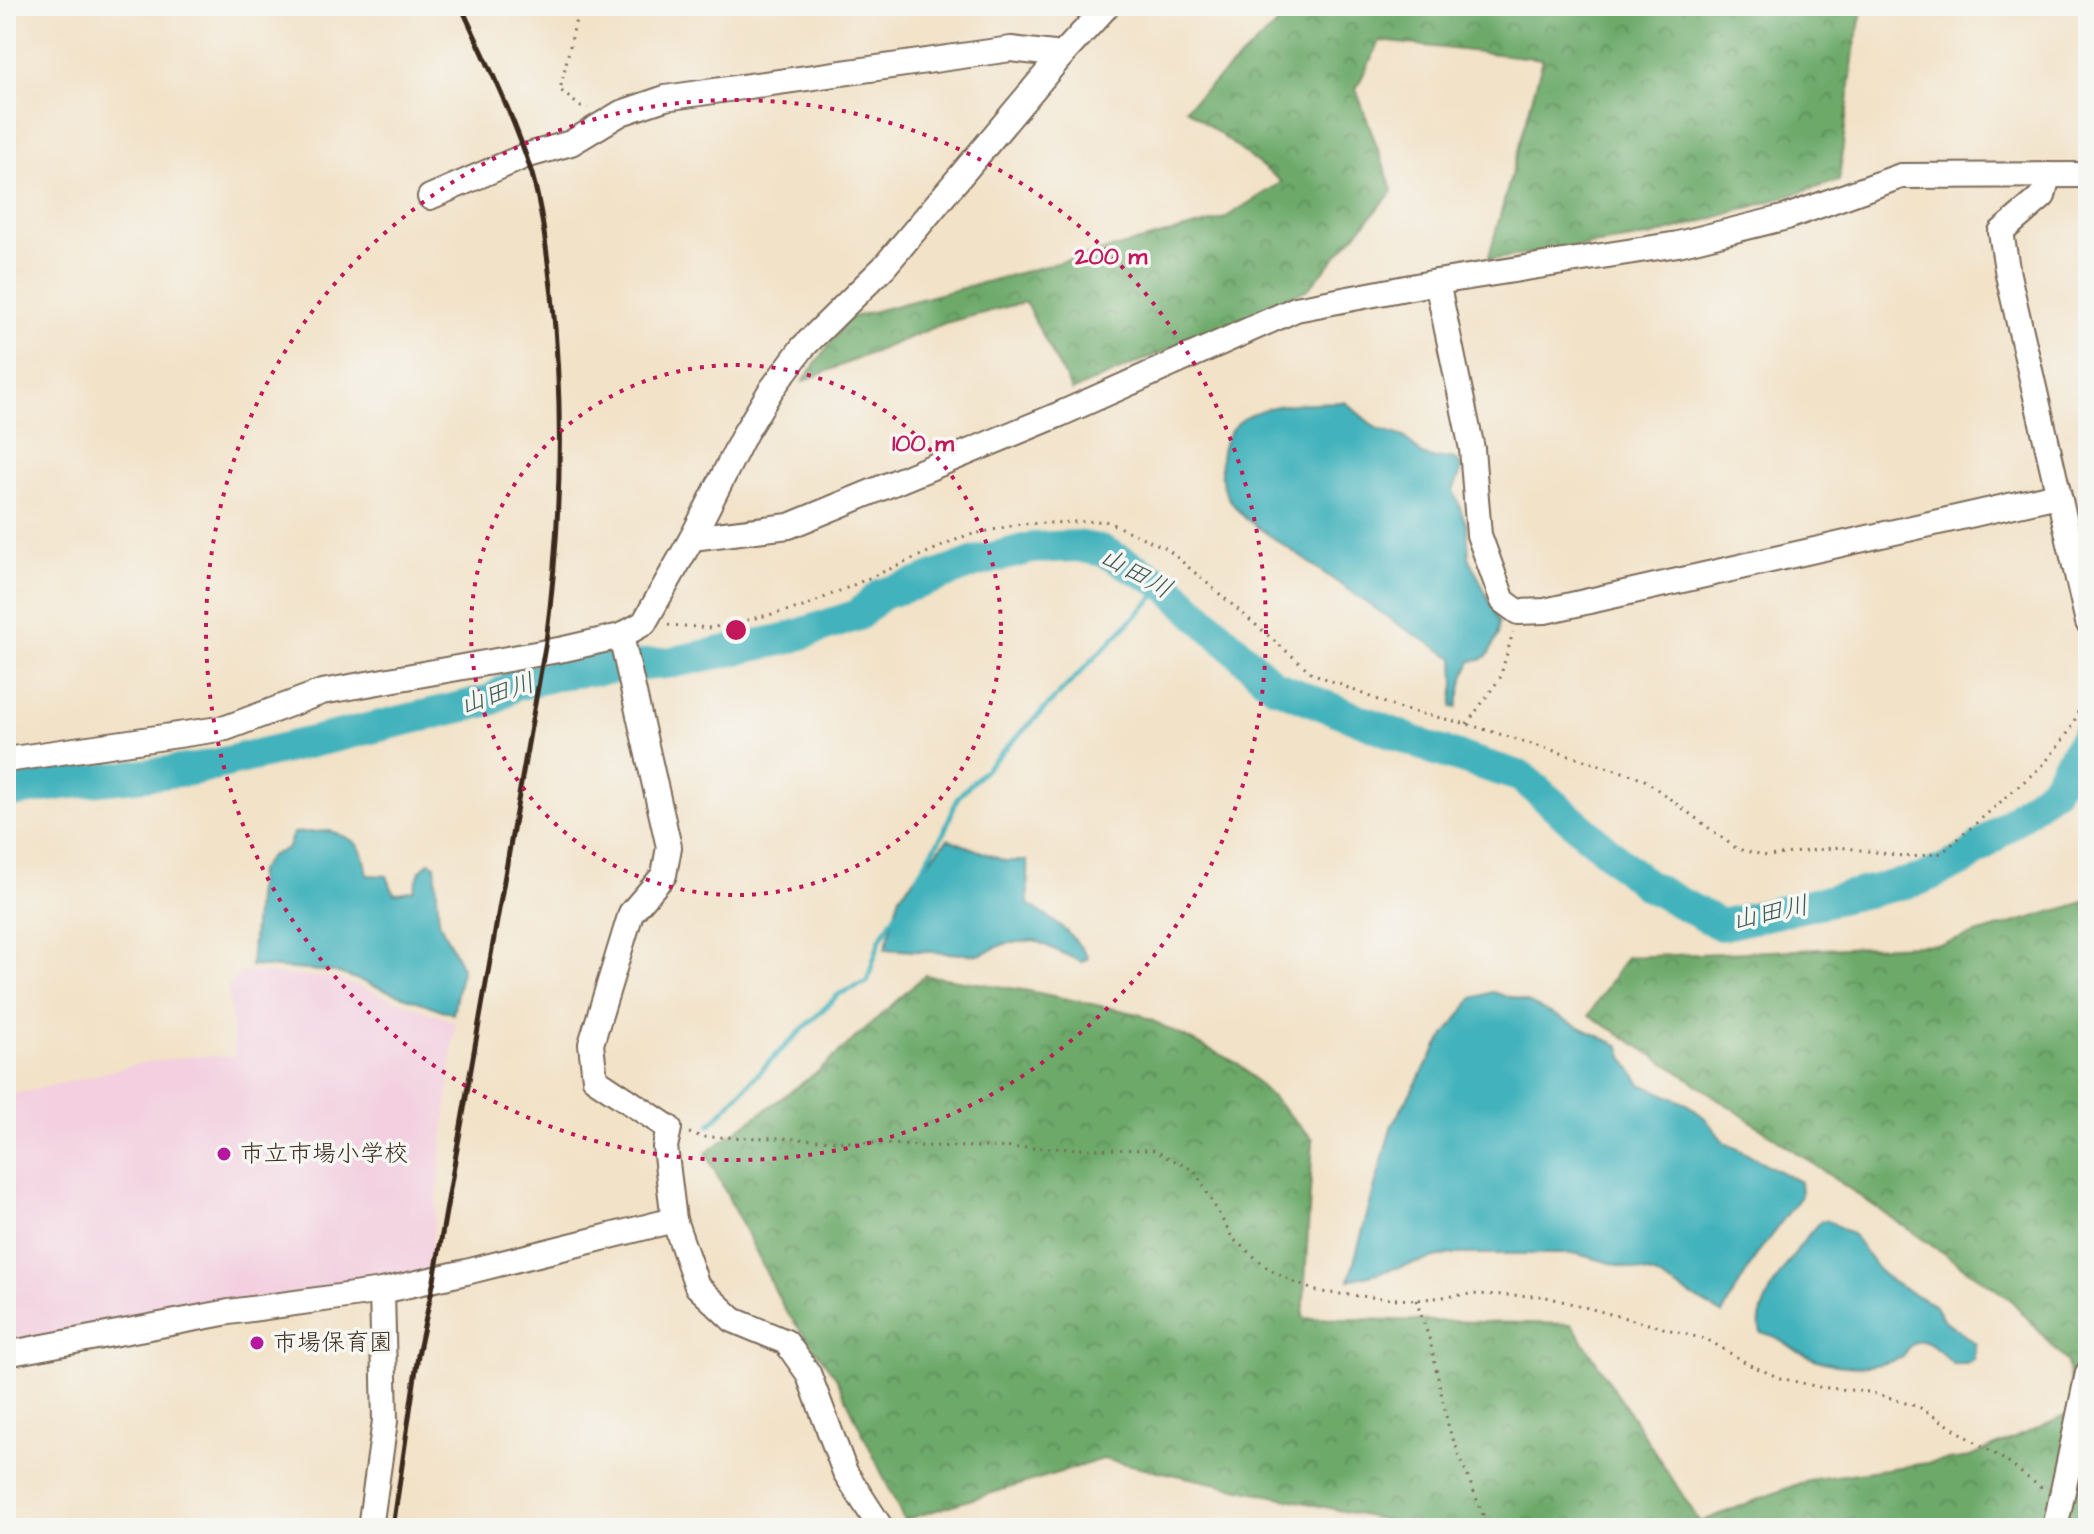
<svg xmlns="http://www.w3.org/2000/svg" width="2094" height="1534" font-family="'Architects Daughter','Klee One',sans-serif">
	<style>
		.built { fill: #f3cfdf }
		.forest { fill: url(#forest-crowns); stroke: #546a44; stroke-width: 2 }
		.water { fill: #42b2bc; stroke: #3e6e6d; stroke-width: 2 }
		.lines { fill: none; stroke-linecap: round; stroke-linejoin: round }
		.stream { stroke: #42b2bc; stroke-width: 5 }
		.river { stroke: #42b2bc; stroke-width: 32 }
		.minor-casing { stroke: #7b6a59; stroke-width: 28 }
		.path { stroke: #7b6a59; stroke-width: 3; stroke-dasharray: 2 6; stroke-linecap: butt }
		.minor { stroke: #fff; stroke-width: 24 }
		.rail { stroke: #3b2a1e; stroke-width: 5 }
		.ring { fill: none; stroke: #c2185b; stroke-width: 4; stroke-dasharray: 4 8 }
		.poi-dot { fill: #b5179e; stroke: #f6f6f2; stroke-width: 3 }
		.labels { text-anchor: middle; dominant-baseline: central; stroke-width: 7; stroke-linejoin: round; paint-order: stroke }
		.poi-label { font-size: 24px; fill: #3b2a1e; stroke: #f6f6f2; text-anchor: start }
		.water-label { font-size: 26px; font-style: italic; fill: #3d5a55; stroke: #f6f6f2 }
		.centre { fill: #c2185b; stroke: #f6f6f2; stroke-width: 4 }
		.ring-label { font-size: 24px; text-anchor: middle; font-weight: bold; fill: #c2185b; stroke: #f6f6f2; stroke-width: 7; stroke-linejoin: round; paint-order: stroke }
	</style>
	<defs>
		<pattern id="forest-crowns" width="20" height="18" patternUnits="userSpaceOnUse" patternTransform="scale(2)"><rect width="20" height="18" fill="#6daa6b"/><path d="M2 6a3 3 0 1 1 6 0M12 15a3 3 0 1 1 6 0" fill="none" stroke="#5b8b57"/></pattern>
	</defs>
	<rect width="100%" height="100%" fill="#f6f6f2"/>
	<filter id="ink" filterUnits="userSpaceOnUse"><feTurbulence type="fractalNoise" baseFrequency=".0125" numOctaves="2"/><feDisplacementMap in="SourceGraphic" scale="16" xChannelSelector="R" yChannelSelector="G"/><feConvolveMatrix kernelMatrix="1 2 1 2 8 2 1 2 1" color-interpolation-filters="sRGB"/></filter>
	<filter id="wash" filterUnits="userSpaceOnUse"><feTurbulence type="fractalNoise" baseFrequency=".006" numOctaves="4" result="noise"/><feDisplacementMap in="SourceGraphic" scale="32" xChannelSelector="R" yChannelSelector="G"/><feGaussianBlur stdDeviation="1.8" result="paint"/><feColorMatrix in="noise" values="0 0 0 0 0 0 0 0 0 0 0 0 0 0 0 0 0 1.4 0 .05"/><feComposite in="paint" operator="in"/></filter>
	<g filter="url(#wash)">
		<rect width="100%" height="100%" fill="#f2e2c7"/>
		<polygon class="built" points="240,972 335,978 456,1022 429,1271 6,1346 6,1093 20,1093 81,1079 142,1063 194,1056 235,1056 228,987"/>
		<g class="forest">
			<polygon points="1297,6 1863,6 1854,50 1839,181 1653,236 1488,260 1543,59 1380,41 1356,89 1393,191 1308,289 1072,391 1025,302 945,323 803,381 849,318 1223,219 1282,182 1186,108"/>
			<polygon points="2088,901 2088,1528 1421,1528 1103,1459 904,1520 836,1377 785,1310 706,1153 820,1070 925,975 1029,991 1139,1014 1239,1064 1313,1139 1303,1318 1572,1324 1700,1522 1808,1480 1970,1457 2075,1412 2067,1362 2010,1299 1679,1072 1589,1015 1626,957 1942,944"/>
		</g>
		<g class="water">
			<path d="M1345,402L1376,428L1404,437L1422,455L1435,459L1453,458L1460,463L1461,472L1453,490L1467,526L1469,557L1499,622L1498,635L1488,655L1481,660L1471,661L1463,680L1457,708L1452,707L1455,684L1454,658L1399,625L1246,519C1226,499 1219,485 1221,458C1227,398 1300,404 1345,402Z"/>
			<path d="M330,831C358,840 363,845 367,875L387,876L394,894L414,890L420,871L429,862L435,865L439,922L462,968L453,1014L336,972L251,966L258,872L270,856L288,848L293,833Z"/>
			<path d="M948,839L1005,861H1027L1028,904C1052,919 1073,933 1088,958L1082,962L1034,940L1004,944L979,955L885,949L900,895Z"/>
			<polygon points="1492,992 1525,1001 1620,1046 1623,1057 1641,1084 1687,1104 1705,1118 1724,1142 1800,1182 1801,1196 1757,1254 1722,1314 1655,1275 1578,1254 1451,1254 1349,1280 1392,1125 1440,1042 1473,998"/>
			<path d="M1827,1220L1853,1235L1879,1271L1892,1282L1934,1305L1943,1319L1976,1344L1974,1360L1966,1364H1953C1937,1350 1919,1324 1903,1357C1870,1371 1832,1370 1799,1352C1785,1344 1777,1336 1761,1332C1751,1306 1803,1241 1820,1221Z"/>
		</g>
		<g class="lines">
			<g class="stream">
				<polyline points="917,877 944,832 958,797 1166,585"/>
				<polyline points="710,1125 771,1060 839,994 867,982 880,939 896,913"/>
			</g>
			<polyline class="river" points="6,793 63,784 196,769 491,700 512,686 564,673 674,662 786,639 858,615 882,594 919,583 975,562 1032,548 1077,546 1103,551 1166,585 1273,685 1433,749 1522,777 1645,884 1721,925 1919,880 1964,860 2054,788 2088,733"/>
		</g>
	</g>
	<g filter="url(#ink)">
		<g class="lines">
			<defs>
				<g id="minor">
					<polyline points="2048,175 2043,196 2001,232 2008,275 2088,622"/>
					<polyline points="430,197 525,156 571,143 621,113 665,98 1011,49 1062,55"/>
					<polyline points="1437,282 1472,449 1479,535 1503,601 1518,612 1545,611 2058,495"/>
					<polyline points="692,538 789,526 1058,415 1296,309 1437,282 1678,244 1787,217 1901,176 2088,175"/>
					<polyline points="621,636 669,847 664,875 631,913 591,1044 595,1079 669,1128 665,1147 674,1220 697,1286 733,1320 786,1342 808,1373 845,1472 881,1528"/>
					<polyline points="6,760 226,728 322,692 564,649 621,636 644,623 692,538 745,433 771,390 803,347 884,267 1062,55 1107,6"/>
					<polyline points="6,1354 229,1312 382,1291 466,1272 674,1220"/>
					<polyline points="370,1528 385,1421 382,1291"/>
					<polyline points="2055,1528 2088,1373"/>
				</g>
			</defs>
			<use href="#minor" class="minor-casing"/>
			<g class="path">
				<polyline points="579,6 560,90 581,107 588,108"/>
				<polyline points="668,625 711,628 803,607 965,536 1020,524 1105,521 1166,548 1312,673 1397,708 1467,724 1642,778 1737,849 1768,856 1839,847 1910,857 1942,853 2044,764 2071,729 2088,687"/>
				<polyline points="1467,724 1500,678 1513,632"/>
				<polyline points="689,1133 703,1137 781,1138 922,1146 1153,1150 1195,1171 1233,1239 1269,1269 1295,1283 1320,1292 1380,1298 1416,1300 1470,1294 1543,1296 1708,1340 1750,1365 1780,1378 1819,1387 1869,1392 1919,1407 2003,1459 2044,1490"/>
				<polyline points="1416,1300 1430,1341 1449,1429 1483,1515 1481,1528"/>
			</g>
			<use href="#minor" class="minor"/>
			<path class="rail" d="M393,1528L418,1355L434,1280L546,641C561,526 564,410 552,295C547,255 543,213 532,174C514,116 486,61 461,6"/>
		</g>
	</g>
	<g class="ring">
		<circle cx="736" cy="630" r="265"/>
		<circle cx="736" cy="630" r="530"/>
	</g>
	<g class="poi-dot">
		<circle cx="224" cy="1154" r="8"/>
		<circle cx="257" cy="1343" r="8"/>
	</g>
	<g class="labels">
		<g class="poi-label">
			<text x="240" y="1154">市立市場小学校</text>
			<text x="273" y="1343">市場保育園</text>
		</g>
		<g class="water-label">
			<text transform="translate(1136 573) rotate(29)">山田川</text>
			<text transform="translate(497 694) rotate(-18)">山田川</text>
			<text transform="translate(1770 913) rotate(-12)">山田川</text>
		</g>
	</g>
	<circle cx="736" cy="630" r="12" class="centre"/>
	<g class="ring-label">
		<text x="1111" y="264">200 m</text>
		<text x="923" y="451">100 m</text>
	</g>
	<rect width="2094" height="1534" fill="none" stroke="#f6f6f2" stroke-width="32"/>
</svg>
